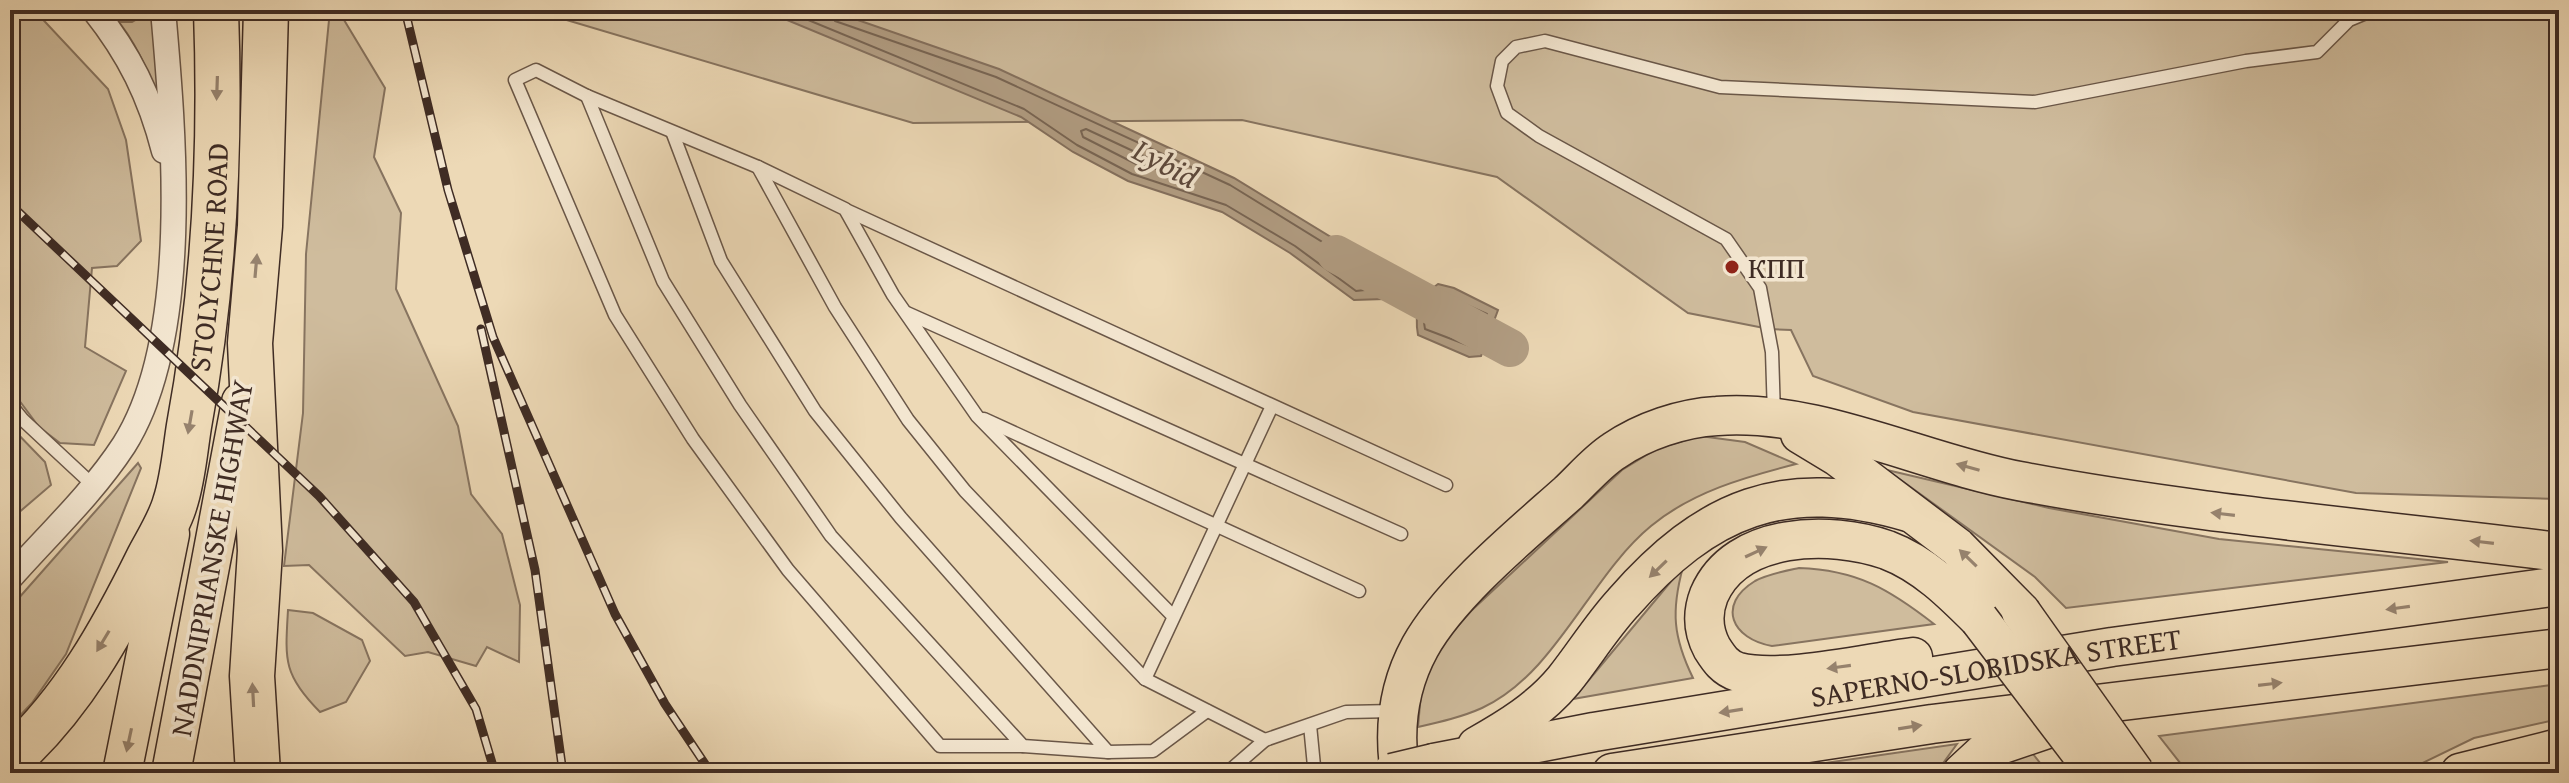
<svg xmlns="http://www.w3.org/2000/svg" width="2569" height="783" font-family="'Gentium Book Plus',serif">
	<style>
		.green { fill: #cfbc9d; stroke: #877460; stroke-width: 2 }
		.water { fill: #b29e84; stroke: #84705e; stroke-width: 2 }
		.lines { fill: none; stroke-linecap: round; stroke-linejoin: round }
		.shore { stroke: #786554; stroke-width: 2 }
		.river { stroke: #b29e84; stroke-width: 38 }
		.lane-casing { stroke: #6a5748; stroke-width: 15 }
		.street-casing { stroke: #6a5748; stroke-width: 27 }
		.primary-casing { stroke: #3f2c24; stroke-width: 41 }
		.highway-casing { stroke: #3f2c24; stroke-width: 47 }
		.lane { stroke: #f3e6d0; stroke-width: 12 }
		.street { stroke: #f3e6d0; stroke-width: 24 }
		.primary { stroke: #edd9b6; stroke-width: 38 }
		.highway { stroke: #edd9b6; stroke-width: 44 }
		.rail-casing { stroke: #3f2c24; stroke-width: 9 }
		.rail { stroke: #f3e6d0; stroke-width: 6; stroke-dasharray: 18; stroke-linecap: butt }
		.primary-bridge-casing { stroke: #3f2c24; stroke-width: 41; stroke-linecap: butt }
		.primary-bridge { stroke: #edd9b6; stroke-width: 38 }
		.oneway { fill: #96826d }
		.poi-dot { fill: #8f2418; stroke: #f3e6d0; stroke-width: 3 }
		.labels { text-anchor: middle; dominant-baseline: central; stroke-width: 7; stroke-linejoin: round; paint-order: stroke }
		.street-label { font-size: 30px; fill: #3f2c24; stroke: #f3e6d0 }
		.poi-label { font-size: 30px; fill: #3f2c24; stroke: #f3e6d0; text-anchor: start }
		.water-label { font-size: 32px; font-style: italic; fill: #5c483c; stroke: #f3e6d0 }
	</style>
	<rect width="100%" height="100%" fill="#edd9b6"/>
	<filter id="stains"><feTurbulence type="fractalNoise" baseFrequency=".0025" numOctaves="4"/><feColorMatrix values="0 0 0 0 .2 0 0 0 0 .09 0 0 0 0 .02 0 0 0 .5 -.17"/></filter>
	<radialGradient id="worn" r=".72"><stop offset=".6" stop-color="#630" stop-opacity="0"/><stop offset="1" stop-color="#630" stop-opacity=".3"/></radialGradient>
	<g class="green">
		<polygon points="10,10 34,10 108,89 126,140 141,241 117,266 92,268 85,347 126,371 94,445 60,443 39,427 10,388"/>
		<path d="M153,10L167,130C155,90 144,54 119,22H132Z"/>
		<polygon points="330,10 338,10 385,88 374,157 401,213 396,289 458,426 471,494 502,534 520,605 519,662 487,647 476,666 428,652 405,656 309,565 284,566 303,413 306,254"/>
		<polygon points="533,10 2559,10 2559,499 2356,493 1913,412 1813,376 1791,330 1769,329 1688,313 1497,177 1242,120 913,123"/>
		<polygon points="10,426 45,462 51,485 10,520"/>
		<path d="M1700,436L1745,442L1796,464C1745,477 1692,492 1651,526C1590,576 1556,674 1482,708C1462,717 1440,722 1418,727L1422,682L1442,644L1471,611L1622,470L1658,448Z"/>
		<polygon points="138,463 141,468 66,654 32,703 10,726 10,608"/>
		<polygon points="1887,470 2049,508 2219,539 2448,562 2066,608 2035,577"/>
		<path d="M1683,567C1671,611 1673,637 1693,678L1573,699Z"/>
		<path d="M1799,568C1857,570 1889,589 1934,624L1772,646C1732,639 1716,605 1755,581C1768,574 1785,571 1799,568Z"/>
		<path d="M288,610L313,613L362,640L370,661L346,702L320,712C283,675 285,660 288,610Z"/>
		<polygon points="2559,684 2559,719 2474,738 2402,773 2188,773 2159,736"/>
		<polygon points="1957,744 1936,773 1756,773"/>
		<polygon points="2033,754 2048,773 2000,773 2012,760"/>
	</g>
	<g class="water">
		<polygon points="763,10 829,10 999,69 1234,178 1380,267 1384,299 1354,300 1290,253 1222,212 1128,181 1073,152 1021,117"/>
		<path d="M1438,284L1454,288L1498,310L1481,356L1469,357L1418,335C1414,313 1419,297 1438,284Z"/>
	</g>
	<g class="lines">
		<g class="shore">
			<polyline points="784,10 1024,109 1077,145 1132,174 1226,205 1295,246 1356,291 1374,289 1371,272 1230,185 996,77 835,21 830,10"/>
			<polygon points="1086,129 1163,165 1165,171 1136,164 1083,137 1081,131"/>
			<path d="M1440,293L1487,314L1475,348L1425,329C1422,315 1427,300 1440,293Z"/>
			<polygon points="1443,304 1475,319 1470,336 1434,322"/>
		</g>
		<polyline class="river" points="1336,254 1510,348"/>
		<defs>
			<g id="lane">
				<polyline points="587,96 663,281 740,405 831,536 1023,746 1108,752"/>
				<polyline points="673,134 721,261 815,411 901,518 1108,752 1153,751 1207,711"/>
				<polyline points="758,167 835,307 908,420 965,491 1145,679 1265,740"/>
				<polyline points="846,210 1446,485"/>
				<polyline points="907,313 1401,534"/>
				<polyline points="10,404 23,420 95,487"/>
				<polyline points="1774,415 1772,352 1760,288 1726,239 1539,136 1507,113 1497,86 1502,61 1516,47 1545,41 1720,87 2035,102 2246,61 2317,52 2349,20 2373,10"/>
				<polyline points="984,419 1359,591"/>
				<polyline points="1145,679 1272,406"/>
				<polyline points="1310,725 1314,766"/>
				<polyline points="1023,746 940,746 788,570 693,439 615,315 515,80 536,70 587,96 758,167 845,209 893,295 977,416 1173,616"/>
				<polyline points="1227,773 1265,740 1346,712 1394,711"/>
			</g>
			<g id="street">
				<path d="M94,10C129,54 150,96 164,151"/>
				<path d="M10,578C49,534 92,494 124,445C192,337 174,133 163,10"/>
			</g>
			<g id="primary">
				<polyline points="1800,434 1838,457 1957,547 2021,612"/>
				<path d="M1913,657C1866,663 1782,683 1738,672C1725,668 1719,659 1712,648C1703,631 1702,613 1709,595C1736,532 1830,530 1887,550C1924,564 1952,592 1979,619"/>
				<path d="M1477,746C1509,728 1540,709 1564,680C1584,655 1601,627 1623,603C1707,507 1784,476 1908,512"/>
				<path id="s1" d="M1434,763L1594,732L2112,647L2559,586"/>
				<polyline points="122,773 170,534"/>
				<polyline points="171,773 241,402"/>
				<path d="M1400,773C1393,728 1398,687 1420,647C1450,593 1522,534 1568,493C1583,479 1597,462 1614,451C1643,431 1682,418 1717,416C1816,408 1923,463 2019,481C2198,515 2379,529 2559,552"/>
				<polyline points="1612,773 1932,724 2559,648"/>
				<polyline points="1962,773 1988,749 2050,728"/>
				<polyline points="2460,773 2559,748"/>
			</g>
			<g id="highway">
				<path id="s2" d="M10,760C72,704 112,632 149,557C158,540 170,521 175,503C183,479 185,451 189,426C214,291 221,147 216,10"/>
				<polyline points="258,773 252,676 260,551 250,343 260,226 266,10"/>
			</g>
		</defs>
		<use href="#lane" class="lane-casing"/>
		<use href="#street" class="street-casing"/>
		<use href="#primary" class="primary-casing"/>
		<use href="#highway" class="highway-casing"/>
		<use href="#lane" class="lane"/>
		<use href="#street" class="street"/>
		<use href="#primary" class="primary"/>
		<use href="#highway" class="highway"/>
		<defs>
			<g id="rail">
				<polyline points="405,10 448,190 493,337 615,614 665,704 711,773"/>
				<polyline points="10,204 319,496 414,602 476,709 495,773"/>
				<polyline points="481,329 535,570 563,773"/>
			</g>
		</defs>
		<use href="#rail" class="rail-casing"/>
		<use href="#rail" class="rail"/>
		<defs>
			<g id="primary-bridge">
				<polyline points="2021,612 2135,773"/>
				<polyline points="1979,619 2096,773"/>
				<polyline points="1392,773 1434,763"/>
			</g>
		</defs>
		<use href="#primary-bridge" class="primary-bridge-casing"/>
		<use href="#primary-bridge" class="primary-bridge"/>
	</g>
	<defs><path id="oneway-solid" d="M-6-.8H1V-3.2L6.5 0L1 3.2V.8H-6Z" transform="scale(2)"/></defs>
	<g class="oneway">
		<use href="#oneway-solid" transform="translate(217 88) rotate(92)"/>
		<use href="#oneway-solid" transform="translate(256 266) rotate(-85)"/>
		<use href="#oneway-solid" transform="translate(190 422) rotate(100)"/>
		<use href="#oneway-solid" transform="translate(1968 467) rotate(-164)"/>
		<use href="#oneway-solid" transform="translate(2223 514) rotate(-173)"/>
		<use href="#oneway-solid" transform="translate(2482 542) rotate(-173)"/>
		<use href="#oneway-solid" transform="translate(1756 552) rotate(-25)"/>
		<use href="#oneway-solid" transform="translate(1968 558) rotate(-136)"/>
		<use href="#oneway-solid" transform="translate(1658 569) rotate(136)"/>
		<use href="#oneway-solid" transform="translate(2398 608) rotate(172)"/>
		<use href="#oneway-solid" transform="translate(103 641) rotate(121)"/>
		<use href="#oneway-solid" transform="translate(1839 667) rotate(172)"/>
		<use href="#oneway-solid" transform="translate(2270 684) rotate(-7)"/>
		<use href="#oneway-solid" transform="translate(253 695) rotate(-93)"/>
		<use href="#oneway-solid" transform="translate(1731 711) rotate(171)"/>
		<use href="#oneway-solid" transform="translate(1910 727) rotate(-9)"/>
		<use href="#oneway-solid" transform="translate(129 740) rotate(102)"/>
	</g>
	<circle class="poi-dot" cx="1732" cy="267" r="8"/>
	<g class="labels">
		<g class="street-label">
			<text stroke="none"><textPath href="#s2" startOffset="556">STOLYCHNE ROAD</textPath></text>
			<text transform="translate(211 558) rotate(-80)">NADDNIPRIANSKE HIGHWAY</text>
			<text stroke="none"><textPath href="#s1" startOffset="570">SAPERNO-SLOBIDSKA STREET</textPath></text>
		</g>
		<g class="poi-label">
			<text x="1748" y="267">КПП</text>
		</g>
		<g class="water-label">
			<text transform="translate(1166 163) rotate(28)">Lybid</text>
		</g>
	</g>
	<rect width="2569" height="783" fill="none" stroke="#edd9b6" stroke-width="40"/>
	<rect x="12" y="12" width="2545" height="759" fill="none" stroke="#3f2c24" stroke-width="4"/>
	<rect x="20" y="20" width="2529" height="743" fill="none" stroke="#3f2c24" stroke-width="2"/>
	<rect width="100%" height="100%" filter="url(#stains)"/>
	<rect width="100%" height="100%" fill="url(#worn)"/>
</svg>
